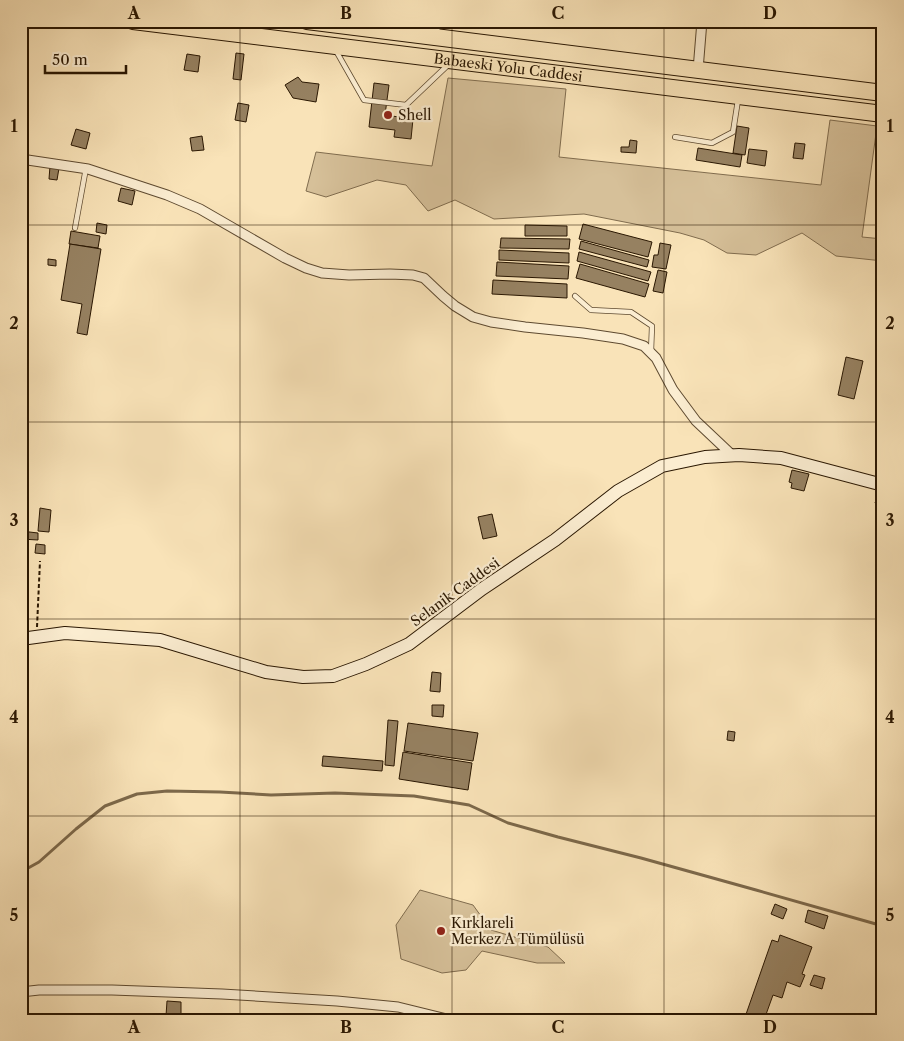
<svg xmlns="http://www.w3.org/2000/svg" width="904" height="1041" font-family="'Libre Caslon Text',serif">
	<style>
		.green { fill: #d6c099; stroke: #806c4e }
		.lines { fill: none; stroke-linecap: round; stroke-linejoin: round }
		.stream { stroke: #7c684a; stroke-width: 3 }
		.building { fill: #968161; stroke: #2a1702 }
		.lane-casing { stroke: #5e4a30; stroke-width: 6 }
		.street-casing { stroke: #5e4a30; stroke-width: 11 }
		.secondary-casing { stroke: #2a1702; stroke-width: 14 }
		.highway-casing { stroke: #2a1702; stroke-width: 18 }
		.path { stroke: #2a1702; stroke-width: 2; stroke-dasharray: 4 2.5; stroke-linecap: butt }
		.lane { stroke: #fbedd1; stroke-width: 4.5 }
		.street { stroke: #fbedd1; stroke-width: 9 }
		.secondary { stroke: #fbedd1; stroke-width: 12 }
		.highway { stroke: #f9e3b8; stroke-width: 16 }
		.grid { fill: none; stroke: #2a1702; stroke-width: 1; stroke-opacity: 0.55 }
		.poi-dot { fill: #8f2418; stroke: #fbedd1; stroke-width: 2 }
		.labels { text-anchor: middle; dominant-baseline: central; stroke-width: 4.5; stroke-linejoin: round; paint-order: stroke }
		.street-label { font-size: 14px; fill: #2a1702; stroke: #fbedd1 }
		.poi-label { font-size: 14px; fill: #2a1702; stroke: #fbedd1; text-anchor: start }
		.neatline { fill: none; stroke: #2a1702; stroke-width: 2 }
		.grid-label { font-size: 16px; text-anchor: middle; font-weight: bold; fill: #2a1702 }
	</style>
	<rect width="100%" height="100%" fill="#f9e3b8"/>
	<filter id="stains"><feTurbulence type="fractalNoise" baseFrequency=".004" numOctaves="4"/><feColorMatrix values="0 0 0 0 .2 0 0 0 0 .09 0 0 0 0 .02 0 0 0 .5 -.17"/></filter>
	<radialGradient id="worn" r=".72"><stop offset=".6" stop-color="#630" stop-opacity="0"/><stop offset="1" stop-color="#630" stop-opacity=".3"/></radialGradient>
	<g class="green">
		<polygon points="448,78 566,89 559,157 821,185 830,120 877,126 862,237 883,239 883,261 836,256 802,233 756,255 727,253 704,240 680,233 584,214 494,219 455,200 428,211 406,185 377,180 326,197 306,191 316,152 432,166"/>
		<polygon points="420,890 473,905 491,930 548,947 565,963 537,963 482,951 466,970 442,973 401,959 396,925"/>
	</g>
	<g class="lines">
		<polyline class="stream" points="21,872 39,862 76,829 105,806 137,794 167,791 220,792 271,795 335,793 414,796 469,805 508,823 558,837 641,858 756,890 883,926"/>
	</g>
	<g class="building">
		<polygon points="236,53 244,54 241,80 233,79"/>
		<polygon points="187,54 200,56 198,72 184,70"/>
		<polygon points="298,77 302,82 319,84 316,102 293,98 285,85"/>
		<polygon points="374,83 389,85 385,115 413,119 411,139 394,137 395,130 369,127"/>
		<polygon points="238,103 249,105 246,122 235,120"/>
		<polygon points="737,126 749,128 745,155 733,153"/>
		<polygon points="76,129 90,133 86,149 71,145"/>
		<polygon points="202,136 204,150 192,151 190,138"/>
		<polygon points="630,140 637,141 636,153 621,152 621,147 629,147"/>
		<polygon points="795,143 805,144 803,159 793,158"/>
		<polygon points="698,148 742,155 740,167 696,160"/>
		<polygon points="749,149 767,151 765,166 747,163"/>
		<polygon points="50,166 59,168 57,180 49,179"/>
		<polygon points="121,188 135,191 132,205 118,201"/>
		<polygon points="97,223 107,225 106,234 96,232"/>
		<polygon points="583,224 652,242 648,257 579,239"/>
		<polygon points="525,225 567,226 567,236 525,236"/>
		<polygon points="71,231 100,236 98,248 69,244"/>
		<polygon points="501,238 570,239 569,249 500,248"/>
		<polygon points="581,241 649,260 647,267 579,249"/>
		<polygon points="660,243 671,245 666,269 652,267 654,255 658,255"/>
		<polygon points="70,244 101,249 87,335 77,333 82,304 61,300"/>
		<polygon points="499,250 569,253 569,263 499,260"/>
		<polygon points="579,252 651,272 648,281 577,261"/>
		<polygon points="48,259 56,260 56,266 48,265"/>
		<polygon points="497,262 569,266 568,279 496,276"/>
		<polygon points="580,264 649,284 645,297 576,278"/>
		<polygon points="658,270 667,272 663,293 653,291"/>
		<polygon points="493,280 567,284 567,298 492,294"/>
		<polygon points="846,357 863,361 854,399 838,395"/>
		<polygon points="792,470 809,474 804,491 791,488 792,483 789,482"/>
		<polygon points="879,491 883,492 883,505 875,503"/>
		<polygon points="40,508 51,510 49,532 38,531"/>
		<polygon points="492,514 497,536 483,539 478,517"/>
		<polygon points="21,531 38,533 38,540 21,539"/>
		<polygon points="36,544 45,545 45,554 35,553"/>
		<polygon points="432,672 441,673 440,692 430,691"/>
		<polygon points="432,705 444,705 443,717 432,716"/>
		<polygon points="388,720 398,721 394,766 385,765"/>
		<polygon points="408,723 478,733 473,761 404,751"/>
		<polygon points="728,731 735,732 734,741 727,740"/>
		<polygon points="403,752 472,763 468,790 399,779"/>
		<polygon points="323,756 383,761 382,771 322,766"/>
		<polygon points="775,904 787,909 783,919 771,914"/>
		<polygon points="808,910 828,916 824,929 805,922"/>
		<polygon points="780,935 812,947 802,974 805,975 800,987 787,982 782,998 773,995 764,1020 744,1020 772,940 778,942"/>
		<polygon points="814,975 825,978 822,989 810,985"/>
		<polygon points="167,1001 181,1002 181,1017 166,1016"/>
	</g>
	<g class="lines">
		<defs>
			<g id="lane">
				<polyline points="424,21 438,31"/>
				<polyline points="335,49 364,100 406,105 449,64"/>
				<polyline points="675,137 712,143 733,132 738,100"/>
				<polyline points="75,228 86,168"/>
				<polyline points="575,296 591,310 631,312 652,326 651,352"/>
			</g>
			<g id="street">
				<polyline points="698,70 702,21"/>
				<polyline points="21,159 88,169 167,195 200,209 285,258 306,268 322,273 349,275 390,274 413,275 424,278 443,296 455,306 473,317 491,322 525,327 583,333 623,339 644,346 656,358 673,390 696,421 732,455"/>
				<polyline points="21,992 39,990 112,990 222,994 337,1001 398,1007 451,1020"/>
			</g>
			<polyline id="secondary" points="21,639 65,633 160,640 266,672 303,677 333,676 366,664 409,644 482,589 555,540 618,491 662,466 705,457 739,455 781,458 883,485"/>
			<g id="highway">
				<path id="s1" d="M133,21L883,114"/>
				<polyline points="307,21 883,93"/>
			</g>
		</defs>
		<use href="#lane" class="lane-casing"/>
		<use href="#street" class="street-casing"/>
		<use href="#secondary" class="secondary-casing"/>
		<use href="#highway" class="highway-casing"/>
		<polyline class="path" points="37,627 40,561"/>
		<use href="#lane" class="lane"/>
		<use href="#street" class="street"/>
		<use href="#secondary" class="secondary"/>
		<use href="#highway" class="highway"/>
	</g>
	<path class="grid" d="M240,21V1020M452,21V1020M664,21V1020M21,225H883M21,422H883M21,619H883M21,816H883"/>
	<g class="poi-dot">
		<circle cx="388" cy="115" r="5"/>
		<circle cx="441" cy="931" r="5"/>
	</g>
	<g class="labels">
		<g class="street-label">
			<text stroke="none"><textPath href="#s1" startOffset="378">Babaeski Yolu Caddesi</textPath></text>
			<text transform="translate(455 592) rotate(-36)">Selanik Caddesi</text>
		</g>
		<g class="poi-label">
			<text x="398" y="115">Shell</text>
			<text x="451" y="923">Kırklareli<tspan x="451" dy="16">Merkez A Tümülüsü</tspan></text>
		</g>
	</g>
	<rect width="904" height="1041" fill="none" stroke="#f9e3b8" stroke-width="55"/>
	<path d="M45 65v8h81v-8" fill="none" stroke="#2a1702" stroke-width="2.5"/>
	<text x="52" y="65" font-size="15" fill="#2a1702" stroke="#fbedd1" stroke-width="4" paint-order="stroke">50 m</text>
	<rect x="28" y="28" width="848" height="986" class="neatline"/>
	<g class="grid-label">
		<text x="134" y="19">A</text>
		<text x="346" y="19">B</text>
		<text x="558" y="19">C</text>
		<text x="770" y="19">D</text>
		<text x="14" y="132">1</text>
		<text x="890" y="132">1</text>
		<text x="14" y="329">2</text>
		<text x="890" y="329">2</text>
		<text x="14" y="526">3</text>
		<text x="890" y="526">3</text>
		<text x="14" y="723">4</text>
		<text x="890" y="723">4</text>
		<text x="14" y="921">5</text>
		<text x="890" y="921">5</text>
		<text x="134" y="1033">A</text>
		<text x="346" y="1033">B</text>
		<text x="558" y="1033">C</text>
		<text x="770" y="1033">D</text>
	</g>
	<rect width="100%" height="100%" filter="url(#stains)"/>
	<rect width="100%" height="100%" fill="url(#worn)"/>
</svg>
